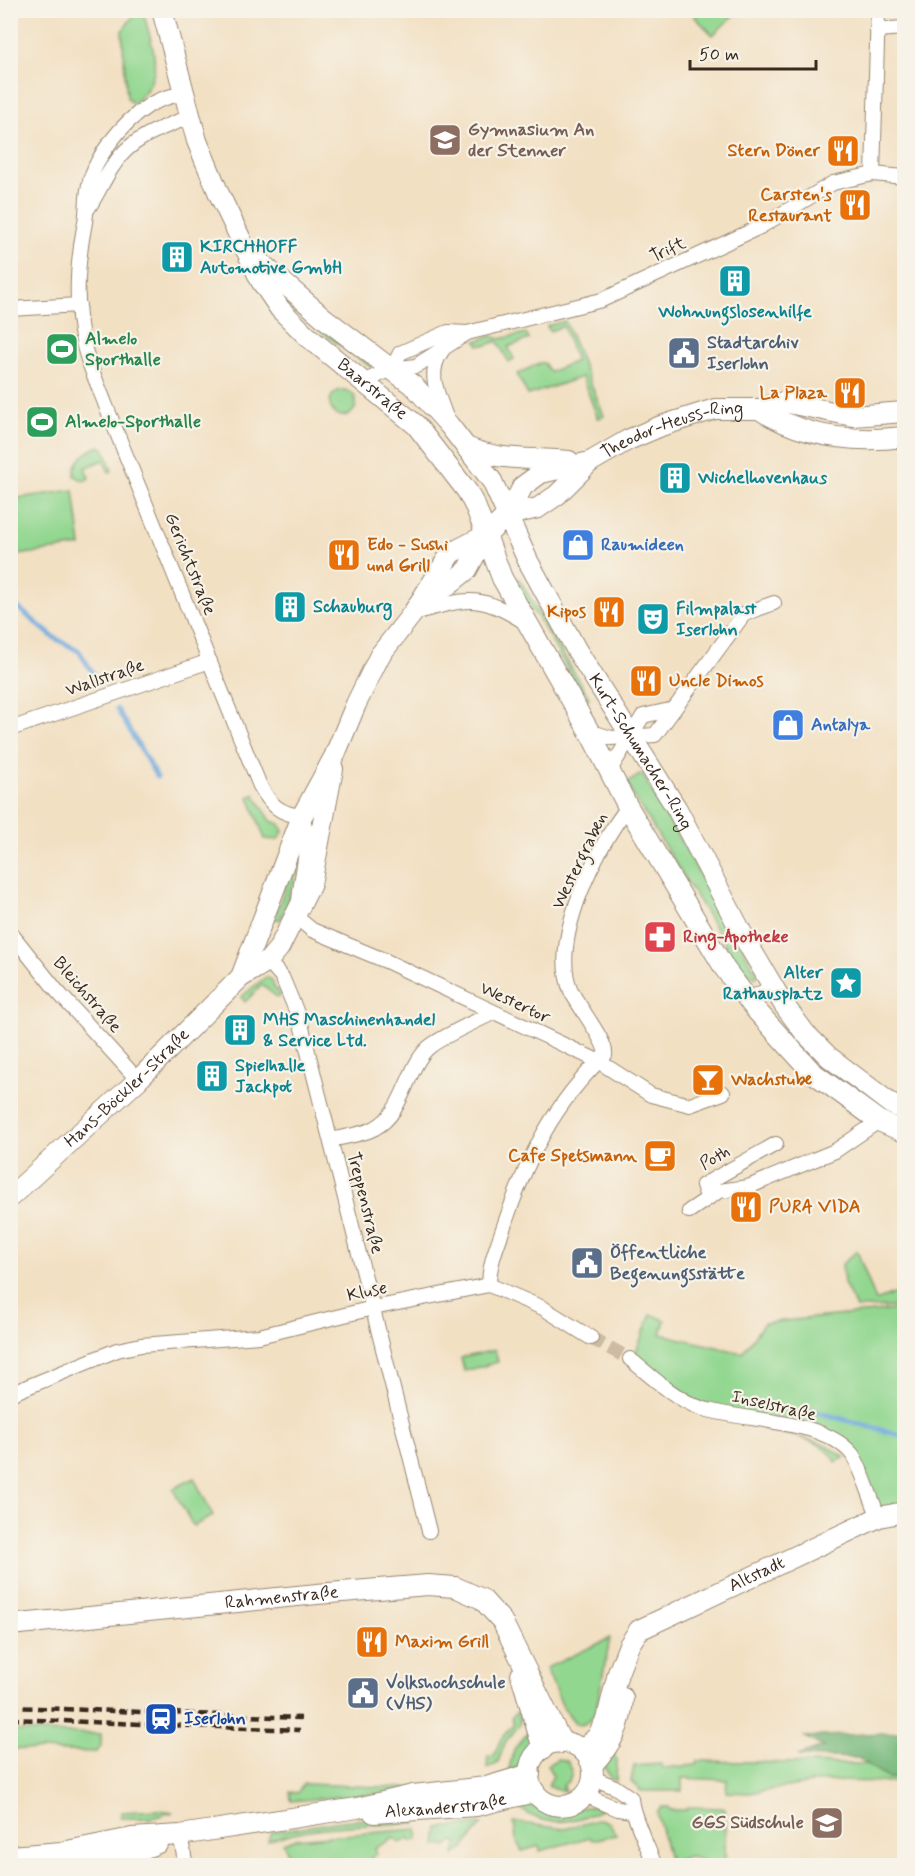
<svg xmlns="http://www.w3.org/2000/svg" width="915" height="1876" font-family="Mynerve,sans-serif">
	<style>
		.green { fill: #92d790; stroke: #668057; stroke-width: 1.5 }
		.forest { fill: #75b87a; stroke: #58714c; stroke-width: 1.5 }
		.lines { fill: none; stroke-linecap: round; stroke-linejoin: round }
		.stream { stroke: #6da8dd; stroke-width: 5 }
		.street-tunnel { stroke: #cdbca2; stroke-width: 14; stroke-dasharray: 14 7; stroke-linecap: butt }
		.street-casing { stroke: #968570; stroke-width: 16 }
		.secondary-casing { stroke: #968570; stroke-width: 22 }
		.street { stroke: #fff; stroke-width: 14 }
		.secondary { stroke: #fff; stroke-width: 20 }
		.rail { stroke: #3b2a1e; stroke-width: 4.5; stroke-dasharray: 9 4.5; stroke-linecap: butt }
		.labels { text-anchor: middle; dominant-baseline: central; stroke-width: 4.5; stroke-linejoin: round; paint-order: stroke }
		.education-label { font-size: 18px; font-weight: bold; fill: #785e54; stroke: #f7f3e8; text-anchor: start }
		.food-label { font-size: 18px; font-weight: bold; fill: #c56008; stroke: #f7f3e8; text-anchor: end }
		.culture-label { font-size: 18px; font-weight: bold; fill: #0d838f; stroke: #f7f3e8; text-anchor: start }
		.street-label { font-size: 18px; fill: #3b2a1e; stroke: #f7f3e8 }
		.leisure-label { font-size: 18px; font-weight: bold; fill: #27864d; stroke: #f7f3e8; text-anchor: start }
		.service-label { font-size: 18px; font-weight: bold; fill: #4e5e75; stroke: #f7f3e8; text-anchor: start }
		.shop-label { font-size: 18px; font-weight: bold; fill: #366cbe; stroke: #f7f3e8; text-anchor: start }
		.health-label { font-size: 18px; font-weight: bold; fill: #be3a42; stroke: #f7f3e8; text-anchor: start }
		.transit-label { font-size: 18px; font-weight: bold; fill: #164399; stroke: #f7f3e8; text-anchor: start }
	</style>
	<rect width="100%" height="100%" fill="#f7f3e8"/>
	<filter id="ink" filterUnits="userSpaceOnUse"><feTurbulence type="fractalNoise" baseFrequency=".0167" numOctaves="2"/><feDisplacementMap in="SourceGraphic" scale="12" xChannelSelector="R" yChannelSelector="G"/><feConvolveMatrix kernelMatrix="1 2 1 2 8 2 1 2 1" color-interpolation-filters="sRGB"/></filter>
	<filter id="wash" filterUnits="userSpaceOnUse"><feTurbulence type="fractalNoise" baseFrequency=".008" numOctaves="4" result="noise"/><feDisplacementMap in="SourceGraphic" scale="24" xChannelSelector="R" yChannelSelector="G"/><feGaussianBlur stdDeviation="1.35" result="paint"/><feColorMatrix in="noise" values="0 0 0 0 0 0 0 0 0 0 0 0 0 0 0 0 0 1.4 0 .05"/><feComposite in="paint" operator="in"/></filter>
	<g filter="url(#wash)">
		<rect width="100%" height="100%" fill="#f2e0c3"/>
		<g class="green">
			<path d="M138,10L143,11C152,48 168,75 133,104L127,98L122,31Z"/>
			<polygon points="700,11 700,10 738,11 713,35 694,16"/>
			<polygon points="270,280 318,325 373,366 372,368 306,321"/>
			<polygon points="565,321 604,416 598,418 582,377 528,395 517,374 540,363 544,363 550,372 576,361 563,326 550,331 547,326"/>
			<polygon points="526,333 529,339 508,347 514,359 509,362 497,341 487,345 479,345 476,341 491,336 500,339"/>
			<circle cx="343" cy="403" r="13"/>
			<path d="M99,446L104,448L112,471L109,472L103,460L85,468L89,478L84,481L75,476C73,462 87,451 99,446Z"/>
			<polygon points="74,490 81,546 11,556 11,499"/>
			<polygon points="519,579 589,698 585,700 537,616 521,600 510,584"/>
			<polygon points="642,774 758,975 755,978 737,963 633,795 628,782"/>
			<polygon points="254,794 271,821 280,824 283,832 277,840 265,839 249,797"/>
			<polygon points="298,853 299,868 280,920 274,918"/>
			<polygon points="266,977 272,980 274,987 281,995 278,998 262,985 245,1002 241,997"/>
			<polygon points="857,1251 876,1301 901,1291 904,1307 856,1308 844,1283 842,1264"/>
			<polygon points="904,1309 904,1509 880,1510 838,1436 702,1406 633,1359 651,1314 665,1320 661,1334 742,1353 764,1323"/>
			<polygon points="495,1350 498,1362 464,1371 461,1358"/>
			<path d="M764,1427L826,1445L845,1457L836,1462C827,1440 786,1434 764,1430Z"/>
			<polygon points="194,1478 213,1516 193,1526 173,1489"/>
			<path d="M610,1638L596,1711C591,1719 587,1727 576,1724L563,1707L546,1668Z"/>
			<polygon points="518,1712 520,1724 506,1741 497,1764 487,1768 488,1756 493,1757 501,1739 514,1723 511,1718"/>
			<path d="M531,1729C534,1751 526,1762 508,1773L514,1749Z"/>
			<polygon points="11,1731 101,1734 101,1747 96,1752 11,1749"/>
			<polygon points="612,1750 617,1761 616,1781 611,1779 604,1766"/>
			<polygon points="558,1759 567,1761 572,1770 570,1779 563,1786 566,1791 563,1791 548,1785 553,1776 547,1765"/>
			<polygon points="697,1761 904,1765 904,1782 824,1781 750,1793 726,1792 727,1780 682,1778 682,1791 641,1791 631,1781 634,1766 661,1764 663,1768 696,1765"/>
			<polygon points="304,1784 432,1789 291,1801 290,1792 297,1793"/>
			<path d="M527,1801L560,1811L593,1806L602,1809C574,1824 539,1829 516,1804Z"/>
			<polygon points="662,1807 669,1807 670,1810 687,1810 687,1807 725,1808 725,1865 703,1865 701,1860 689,1856 670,1863 657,1813"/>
			<polygon points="159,1810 173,1812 151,1818 120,1818 122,1812"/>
			<path d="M411,1816L416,1823C368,1826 313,1823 268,1841L271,1832L342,1821Z"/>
			<polygon points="600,1819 610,1823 616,1835 592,1840 590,1837 540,1851 539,1846 522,1851 516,1840 514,1822 565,1829"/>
			<polygon points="482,1824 464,1848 454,1855 458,1843 453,1841 447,1846 436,1845 438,1828"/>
			<polygon points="418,1829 418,1840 411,1841 409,1838 400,1843 394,1838 375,1848 377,1854 371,1857 375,1865 293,1865 283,1843 294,1839"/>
		</g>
		<polygon class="forest" points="904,1732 904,1779 888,1778 858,1758 798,1756 824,1747 805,1737"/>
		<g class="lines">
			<g class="stream">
				<polyline points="10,601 53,637 79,651 96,678"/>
				<polyline points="117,709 157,777"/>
				<polyline points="806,1409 904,1436"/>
			</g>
		</g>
	</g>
	<g filter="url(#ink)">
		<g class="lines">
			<polyline class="street-tunnel" points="591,1338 630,1359"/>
			<defs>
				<g id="street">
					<polyline points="877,30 904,28"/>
					<path d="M183,93C171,96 158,99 148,106C122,123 93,158 88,190C86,201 87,211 85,222C77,262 74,305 84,346C89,366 99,387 106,406L260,786C271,805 279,814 302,816C313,845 300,873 299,903"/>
					<polyline points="873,174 878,10"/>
					<path d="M87,210C97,196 103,180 113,166C130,138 161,128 190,117"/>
					<polyline points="10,309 79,305"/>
					<path d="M442,351C426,373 438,394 446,417"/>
					<polyline points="392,369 400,353 448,332 467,333 602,300 760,227 833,183 873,174 904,177"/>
					<polyline points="365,381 392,369 416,366 467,333"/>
					<path d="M421,611C469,597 482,595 526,623"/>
					<polyline points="10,729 210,661"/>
					<polyline points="589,731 611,738 655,735 744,614 774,603"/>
					<polyline points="612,775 613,765 643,716 674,709"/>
					<polyline points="295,916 312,930 386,961 598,1061 651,1095 690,1105 723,1093"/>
					<polyline points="10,932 57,991 138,1080"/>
					<polyline points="268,961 282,977 300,1020 429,1531"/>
					<polyline points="748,1000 772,987"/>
					<path d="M331,1140C345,1136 363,1135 375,1128C404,1113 406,1069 428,1048C439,1038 478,1020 493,1013"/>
					<polyline points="707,1197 703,1185 776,1144"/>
					<polyline points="689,1211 719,1191 748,1187 835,1151 879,1121"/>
					<path d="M489,1285C489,1263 498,1244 505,1223C528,1157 553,1104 605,1055C608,1043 578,1006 571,991C549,941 597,846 628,807"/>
					<polyline points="489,1285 543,1308 591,1338"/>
					<path d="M630,1359C649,1375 678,1401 701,1408C743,1422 822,1418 852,1454C861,1465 871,1501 879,1517"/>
					<polyline points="10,1394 117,1350 141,1345 259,1336 373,1308 489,1285"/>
					<path d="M593,1778L615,1787L631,1798C632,1817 648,1846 655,1866"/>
					<polyline points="585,1795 618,1809 632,1811"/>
					<polyline points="180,1835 186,1866"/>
				</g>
				<g id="secondary">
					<path id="s1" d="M162,10L197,141L219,194L261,281L280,309L307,336L416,425L467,491L476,508L502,578L589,731L628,807L725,969L755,1009L812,1072L879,1121L904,1132"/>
					<path id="s2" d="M254,257L324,318L415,387L449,425L492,481L528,561L576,649L677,809L746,941L784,1005L805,1033L829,1057L891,1104L904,1110"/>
					<path d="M759,409C802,437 854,443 904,437"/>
					<path d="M466,447C500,462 533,457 569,461"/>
					<path id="s3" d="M508,515L538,508L557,495L590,462L628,440L661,426L715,409H759L783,402L853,416L904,412"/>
					<polyline points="423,605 467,570 486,535"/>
					<polyline points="241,977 302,816 334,757 356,704 380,655 413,613 451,553 486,535 508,515 523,486 541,473 590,462"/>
					<path id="s4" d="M10,1197L138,1080L241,977L268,961L279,948L311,884L333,769"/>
					<path id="s5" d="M10,1625L317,1594L428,1585L455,1587L482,1599L502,1621L562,1743"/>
					<polyline points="521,1675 543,1749"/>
					<circle cx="561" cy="1774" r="32"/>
					<path id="s6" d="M582,1750L597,1737L607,1718L618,1673L629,1645L639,1630L879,1517L904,1512"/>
					<path d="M592,1765C612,1744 621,1727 623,1698"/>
					<path id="s7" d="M374,1813L476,1806L535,1792"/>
					<polyline points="10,1856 62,1852 132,1838 180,1835 357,1808 413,1795 486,1787 530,1774"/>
					<polyline points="68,1866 135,1852 158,1843"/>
				</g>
			</defs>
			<use href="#street" class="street-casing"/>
			<use href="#secondary" class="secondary-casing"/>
			<use href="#street" class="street"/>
			<use href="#secondary" class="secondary"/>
			<g class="rail">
				<polyline points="10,1707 301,1718"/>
				<polyline points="10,1719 300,1730"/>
			</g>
		</g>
	</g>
	<defs>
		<symbol id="school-square" viewBox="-11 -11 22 22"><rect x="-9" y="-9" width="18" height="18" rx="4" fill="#8d6e63" stroke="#f7f3e8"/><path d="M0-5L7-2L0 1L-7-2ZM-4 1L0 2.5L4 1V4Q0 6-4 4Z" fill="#fff"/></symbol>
		<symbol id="restaurant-square" viewBox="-11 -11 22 22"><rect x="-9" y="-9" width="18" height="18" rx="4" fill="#e8710a" stroke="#f7f3e8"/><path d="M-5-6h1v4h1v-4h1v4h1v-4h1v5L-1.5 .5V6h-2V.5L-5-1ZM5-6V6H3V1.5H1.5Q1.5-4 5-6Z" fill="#fff"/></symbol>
		<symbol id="building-square" viewBox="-11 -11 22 22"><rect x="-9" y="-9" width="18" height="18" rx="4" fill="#0f9aa8" stroke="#f7f3e8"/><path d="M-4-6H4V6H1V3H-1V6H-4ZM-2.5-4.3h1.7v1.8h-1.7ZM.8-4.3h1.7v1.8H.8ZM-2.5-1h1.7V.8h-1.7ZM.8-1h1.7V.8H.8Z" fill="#fff"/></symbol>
		<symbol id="stadium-square" viewBox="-11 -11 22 22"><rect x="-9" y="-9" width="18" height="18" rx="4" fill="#2e9e5b" stroke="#f7f3e8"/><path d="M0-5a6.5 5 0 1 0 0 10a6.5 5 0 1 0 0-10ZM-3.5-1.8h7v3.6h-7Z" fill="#fff"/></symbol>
		<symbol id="civic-square" viewBox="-11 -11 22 22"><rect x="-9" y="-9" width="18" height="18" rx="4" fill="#5c6f8a" stroke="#f7f3e8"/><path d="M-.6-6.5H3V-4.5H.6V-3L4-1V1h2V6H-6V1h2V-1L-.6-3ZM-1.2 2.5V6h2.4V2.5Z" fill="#fff"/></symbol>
		<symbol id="shop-square" viewBox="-11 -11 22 22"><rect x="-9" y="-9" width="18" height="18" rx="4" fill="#3f7fe0" stroke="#f7f3e8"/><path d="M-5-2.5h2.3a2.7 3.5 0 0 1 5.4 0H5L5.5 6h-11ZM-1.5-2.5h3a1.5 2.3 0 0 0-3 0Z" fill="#fff"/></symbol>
		<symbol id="theatre-square" viewBox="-11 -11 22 22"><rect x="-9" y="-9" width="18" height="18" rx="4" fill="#0f9aa8" stroke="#f7f3e8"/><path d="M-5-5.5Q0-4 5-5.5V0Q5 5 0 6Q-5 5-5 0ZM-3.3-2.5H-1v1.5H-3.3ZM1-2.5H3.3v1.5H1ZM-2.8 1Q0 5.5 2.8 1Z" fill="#fff"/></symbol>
		<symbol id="pharmacy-square" viewBox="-11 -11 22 22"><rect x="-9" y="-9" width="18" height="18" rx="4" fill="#e0444e" stroke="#f7f3e8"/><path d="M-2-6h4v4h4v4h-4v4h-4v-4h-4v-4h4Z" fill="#fff"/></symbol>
		<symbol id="sight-square" viewBox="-11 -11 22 22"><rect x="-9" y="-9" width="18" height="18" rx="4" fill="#0f9aa8" stroke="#f7f3e8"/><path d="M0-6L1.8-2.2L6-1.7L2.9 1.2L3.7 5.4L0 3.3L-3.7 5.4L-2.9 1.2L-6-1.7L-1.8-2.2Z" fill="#fff"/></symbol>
		<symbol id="bar-square" viewBox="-11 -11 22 22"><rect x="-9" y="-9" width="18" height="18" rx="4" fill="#e8710a" stroke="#f7f3e8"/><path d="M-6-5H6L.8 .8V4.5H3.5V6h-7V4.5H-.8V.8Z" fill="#fff"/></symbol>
		<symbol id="cafe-square" viewBox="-11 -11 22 22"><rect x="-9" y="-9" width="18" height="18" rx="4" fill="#e8710a" stroke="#f7f3e8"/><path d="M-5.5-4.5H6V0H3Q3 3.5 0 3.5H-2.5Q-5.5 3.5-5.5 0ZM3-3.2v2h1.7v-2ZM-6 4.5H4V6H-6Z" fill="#fff"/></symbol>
		<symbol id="station-square" viewBox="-11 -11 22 22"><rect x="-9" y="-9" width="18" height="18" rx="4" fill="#1a4fb4" stroke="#f7f3e8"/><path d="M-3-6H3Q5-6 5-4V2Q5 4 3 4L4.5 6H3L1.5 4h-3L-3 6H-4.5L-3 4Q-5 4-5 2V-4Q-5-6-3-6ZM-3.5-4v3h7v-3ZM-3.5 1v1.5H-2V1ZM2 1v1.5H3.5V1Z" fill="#fff"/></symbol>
	</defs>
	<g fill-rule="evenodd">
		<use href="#school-square" x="426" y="121" width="38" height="38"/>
		<use href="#restaurant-square" x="824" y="132" width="38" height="38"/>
		<use href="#restaurant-square" x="836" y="186" width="38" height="38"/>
		<use href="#building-square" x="158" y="238" width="38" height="38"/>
		<use href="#building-square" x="716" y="262" width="38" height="38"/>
		<use href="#stadium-square" x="43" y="330" width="38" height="38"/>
		<use href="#civic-square" x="665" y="334" width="38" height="38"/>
		<use href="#restaurant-square" x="831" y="374" width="38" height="38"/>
		<use href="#stadium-square" x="23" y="403" width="38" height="38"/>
		<use href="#building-square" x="656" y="459" width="38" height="38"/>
		<use href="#shop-square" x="559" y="526" width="38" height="38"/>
		<use href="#restaurant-square" x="325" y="536" width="38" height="38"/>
		<use href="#building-square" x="271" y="588" width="38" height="38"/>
		<use href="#restaurant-square" x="590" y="593" width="38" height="38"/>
		<use href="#theatre-square" x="634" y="600" width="38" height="38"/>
		<use href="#restaurant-square" x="627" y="662" width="38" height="38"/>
		<use href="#shop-square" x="769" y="706" width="38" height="38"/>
		<use href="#pharmacy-square" x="641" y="918" width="38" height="38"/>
		<use href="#sight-square" x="827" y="964" width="38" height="38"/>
		<use href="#building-square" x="221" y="1011" width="38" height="38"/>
		<use href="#building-square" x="193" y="1057" width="38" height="38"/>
		<use href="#bar-square" x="689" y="1061" width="38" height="38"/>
		<use href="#cafe-square" x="641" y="1137" width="38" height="38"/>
		<use href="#restaurant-square" x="727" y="1188" width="38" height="38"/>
		<use href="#civic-square" x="568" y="1244" width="38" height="38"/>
		<use href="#restaurant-square" x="353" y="1623" width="38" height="38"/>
		<use href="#civic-square" x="344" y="1674" width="38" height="38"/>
		<use href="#station-square" x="142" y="1700" width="38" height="38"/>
		<use href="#school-square" x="808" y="1804" width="38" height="38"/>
	</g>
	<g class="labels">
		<g class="education-label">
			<text x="468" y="130">Gymnasium An<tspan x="468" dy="21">der Stenner</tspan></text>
			<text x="804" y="1823" text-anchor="end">GGS Südschule</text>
		</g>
		<g class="food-label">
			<text x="820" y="151">Stern Döner</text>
			<text x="832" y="195">Carsten's<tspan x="832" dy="21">Restaurant</tspan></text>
			<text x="827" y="393">La Plaza</text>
			<text x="367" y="545" text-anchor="start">Edo - Sushi<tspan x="367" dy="21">und Grill</tspan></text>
			<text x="586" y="612">Kipos</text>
			<text x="669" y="681" text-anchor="start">Uncle Dimos</text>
			<text x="731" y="1080" text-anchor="start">Wachstube</text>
			<text x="637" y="1156">Cafe Spetsmann</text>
			<text x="769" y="1207" text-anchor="start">PURA VIDA</text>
			<text x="395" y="1642" text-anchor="start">Maxim Grill</text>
		</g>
		<g class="culture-label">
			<text x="200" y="247">KIRCHHOFF<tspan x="200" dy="21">Automotive GmbH</tspan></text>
			<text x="735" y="312" text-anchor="middle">Wohnungslosenhilfe</text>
			<text x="698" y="478">Wichelhovenhaus</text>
			<text x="313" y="607">Schauburg</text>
			<text x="676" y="609">Filmpalast<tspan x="676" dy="21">Iserlohn</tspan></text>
			<text x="823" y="973" text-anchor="end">Alter<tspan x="823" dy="21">Rathausplatz</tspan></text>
			<text x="263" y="1020">MHS Maschinenhandel<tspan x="263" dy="21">&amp; Service Ltd.</tspan></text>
			<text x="235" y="1066">Spielhalle<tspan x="235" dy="21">Jackpot</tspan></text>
		</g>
		<g class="street-label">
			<text transform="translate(668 250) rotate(-25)">Trift</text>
			<text stroke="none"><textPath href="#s1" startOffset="446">Baarstraße</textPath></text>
			<text stroke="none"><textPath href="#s3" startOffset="190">Theodor-Heuss-Ring</textPath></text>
			<text transform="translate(190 564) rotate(68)">Gerichtstraße</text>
			<text transform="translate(105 678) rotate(-19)">Wallstraße</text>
			<text stroke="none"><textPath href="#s2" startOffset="638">Kurt-Schumacher-Ring</textPath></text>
			<text transform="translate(580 861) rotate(-64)">Westergraben</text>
			<text transform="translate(87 995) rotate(49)">Bleichstraße</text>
			<text transform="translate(515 1003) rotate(25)">Westertor</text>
			<text stroke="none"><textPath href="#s4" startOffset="160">Hans-Böckler-Straße</textPath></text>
			<text transform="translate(715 1158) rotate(-29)">Poth</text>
			<text transform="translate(365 1203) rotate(76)">Treppenstraße</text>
			<text transform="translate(367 1292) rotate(-12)">Kluse</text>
			<text transform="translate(774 1406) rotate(13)">Inselstraße</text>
			<text stroke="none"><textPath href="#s6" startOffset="266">Altstadt</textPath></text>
			<text stroke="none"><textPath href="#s5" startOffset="273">Rahmenstraße</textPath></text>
			<text stroke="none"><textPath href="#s7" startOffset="72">Alexanderstraße</textPath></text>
		</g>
		<g class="leisure-label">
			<text x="85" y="339">Almelo<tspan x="85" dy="21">Sporthalle</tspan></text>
			<text x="65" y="422">Almelo-Sporthalle</text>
		</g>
		<g class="service-label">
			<text x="707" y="343">Stadtarchiv<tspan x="707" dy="21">Iserlohn</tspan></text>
			<text x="610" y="1253">Öffentliche<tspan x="610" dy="21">Begenungsstätte</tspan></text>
			<text x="386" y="1683">Volkshochschule<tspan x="386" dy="21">(VHS)</tspan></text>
		</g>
		<g class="shop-label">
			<text x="601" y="545">Raumideen</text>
			<text x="811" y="725">Antalya</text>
		</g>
		<g class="health-label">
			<text x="683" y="937">Ring-Apotheke</text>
		</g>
		<g class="transit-label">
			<text x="184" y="1719">Iserlohn</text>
		</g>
	</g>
	<rect width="915" height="1876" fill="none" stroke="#f7f3e8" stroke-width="36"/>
	<path d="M690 60v9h126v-9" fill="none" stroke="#3b2a1e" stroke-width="3"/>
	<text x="699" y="60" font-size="18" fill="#3b2a1e" stroke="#f7f3e8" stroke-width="4.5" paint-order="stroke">50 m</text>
</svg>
